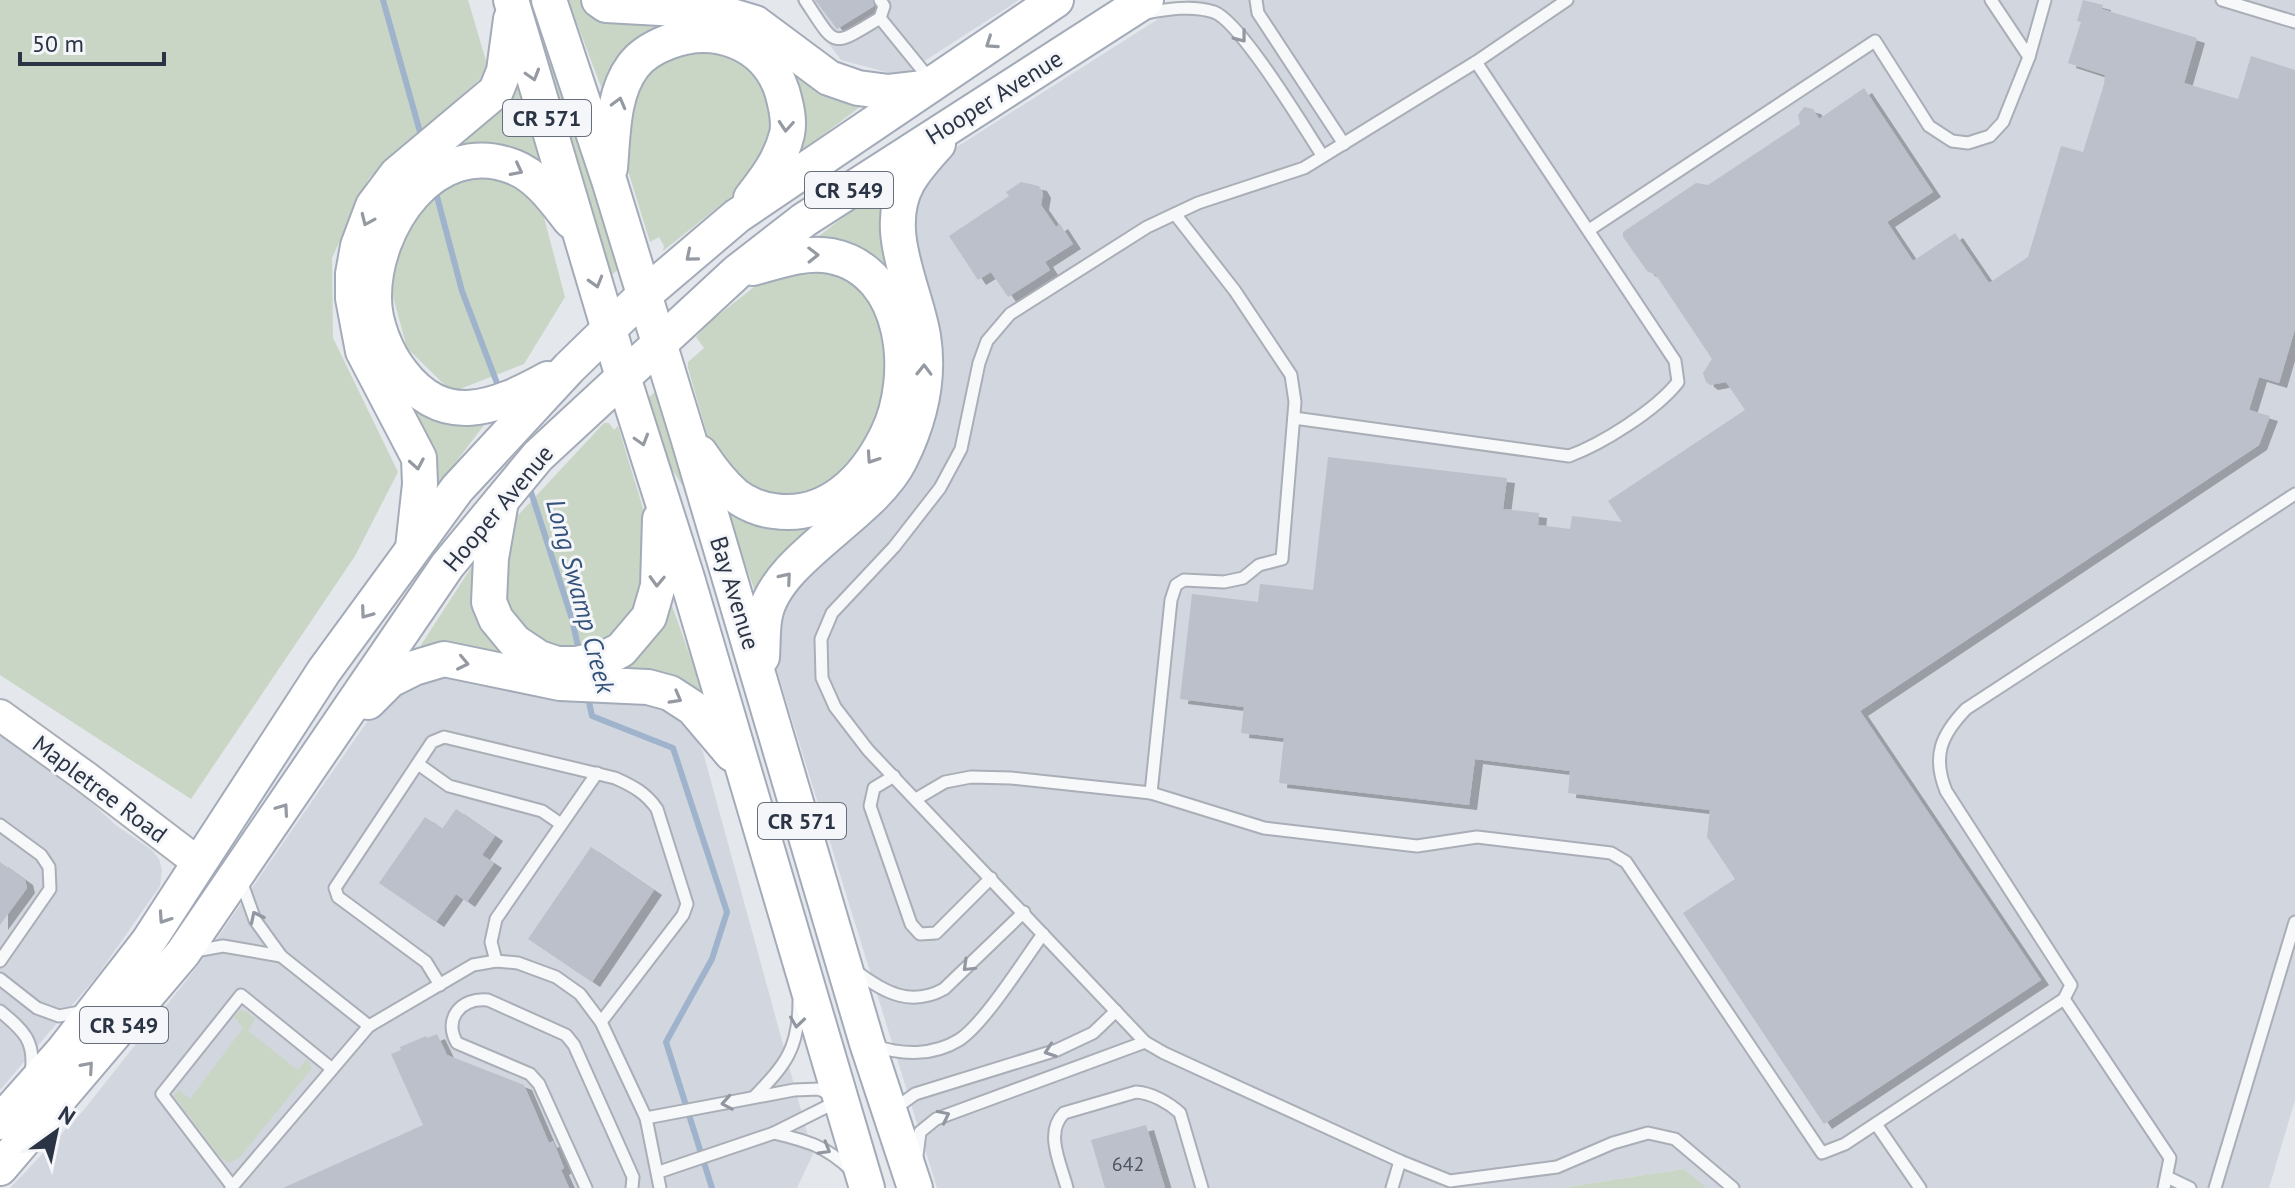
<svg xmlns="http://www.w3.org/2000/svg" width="2295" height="1188" font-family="'PT Sans',sans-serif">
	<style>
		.built { fill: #d2d6de }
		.green { fill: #c9d6c5 }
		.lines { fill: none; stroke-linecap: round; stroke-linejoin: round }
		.stream { stroke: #9fb4cc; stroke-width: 6 }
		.building { fill: #bbc0ca; filter: url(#shadow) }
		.lane-casing { stroke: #a9aeb7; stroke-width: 15 }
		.secondary-casing { stroke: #a9aeb7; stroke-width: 34 }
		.primary-casing { stroke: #a3abb8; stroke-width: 38 }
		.lane { stroke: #f7f8fa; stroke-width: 11 }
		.secondary { stroke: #fff; stroke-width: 30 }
		.primary { stroke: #fff; stroke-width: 34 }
		.oneway { stroke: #9196a0 }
		.oneway2 { stroke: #959aa2 }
		.labels { text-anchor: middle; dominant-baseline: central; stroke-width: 6; stroke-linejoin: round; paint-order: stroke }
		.number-label { font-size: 20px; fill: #4f5766 }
		.shield { fill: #f4f6f9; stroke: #676e7b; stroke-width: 2 }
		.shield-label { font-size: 22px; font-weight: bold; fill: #2b3445 }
		.street-label { font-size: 24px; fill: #2b3445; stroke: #f4f6f9 }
		.water-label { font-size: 26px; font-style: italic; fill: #34527a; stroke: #f4f6f9 }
	</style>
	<defs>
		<filter id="shadow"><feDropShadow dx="8" dy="5" stdDeviation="0" flood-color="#0004"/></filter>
	</defs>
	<rect width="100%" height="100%" fill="#e4e7ec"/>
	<g class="built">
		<polygon points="796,0 1019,0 901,76 841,60"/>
		<polygon points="1188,0 2295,0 2295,1100 2269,1188 1707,1188 1684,1169 1561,1188 937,1188 770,648 907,217 927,166"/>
		<polygon points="437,670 648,700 667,709 695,737 703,752 813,1154 797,1188 10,1188 83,1111 200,963 380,703"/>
		<polygon points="0,735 85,797 117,826 152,850 159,859 162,870 160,886 97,976 0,1090"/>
	</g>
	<g class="green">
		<polygon points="0,0 468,0 489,71 369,178 332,258 333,338 398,472 355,556 191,799 0,675"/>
		<polygon points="527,0 538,0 623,266 610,276"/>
		<polygon points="568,0 580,0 602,12 685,20 602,89"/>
		<polygon points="682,45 751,61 778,111 753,179 663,251 664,246 659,237 650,242 625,161 632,85"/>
		<polygon points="779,54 861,106 790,160"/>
		<polygon points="515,87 518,87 550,177 442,158"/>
		<polygon points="900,173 902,295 819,236"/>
		<polygon points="464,177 510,179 542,210 565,297 524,364 452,392 407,348 391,289 404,237 427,202"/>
		<polygon points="842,269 883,314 888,398 851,467 807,498 756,495 710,444 688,368 688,362 704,348 696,337 711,321 772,273"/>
		<polygon points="393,377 484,425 430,496"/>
		<polygon points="657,390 688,494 664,457 645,401"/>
		<polygon points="604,423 609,423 614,430 618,426 649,528 648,593 612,640 572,650 541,643 505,612 508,526"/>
		<polygon points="719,493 838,506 760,592 755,591"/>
		<polygon points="478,557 533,662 423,648 421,645"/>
		<polygon points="668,605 672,606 708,706 600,667"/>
		<polygon points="240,1010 246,1011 255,1019 248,1031 298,1070 307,1059 312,1068 239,1158 229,1163 220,1157 174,1096 179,1090 190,1099 243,1028 234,1017"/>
		<polygon points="1684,1169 1707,1188 1561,1188"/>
	</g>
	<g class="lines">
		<g class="stream">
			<polyline points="383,0 422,139"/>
			<polyline points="435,189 462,291 500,391"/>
			<polyline points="529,486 572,619 579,651"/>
			<polyline points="587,693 592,716 673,748 727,912 712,959 666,1042 712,1188"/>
		</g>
	</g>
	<g class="building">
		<polygon points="815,0 872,0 874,6 837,29"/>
		<polygon points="2083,0 2103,5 2102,9 2197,38 2184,83 2238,99 2251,56 2295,70 2295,329 2279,383 2259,377 2249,410 2270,416 2259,445 1860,711 2041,980 1824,1124 1683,913 1735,879 1707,837 1710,810 1568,793 1570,771 1475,759 1469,805 1279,783 1284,738 1241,733 1244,707 1180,699 1192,594 1258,602 1260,584 1313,590 1328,457 1507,478 1503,509 1539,513 1538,525 1570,529 1572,516 1622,522 1608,501 1745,410 1726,382 1710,385 1706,382 1703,373 1712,359 1656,275 1647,271 1623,237 1623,232 1696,183 1708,185 1800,124 1798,115 1804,107 1813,109 1819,119 1864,88 1933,192 1887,222 1913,261 1955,233 1989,283 2028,257 2061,146 2083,152 2104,84 2105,75 2068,63 2081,22 2077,21"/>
		<polygon points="1021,182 1039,186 1043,193 1041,205 1056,227 1060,224 1073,244 1045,262 1050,270 1008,297 991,272 978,280 949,236 1009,196 1006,192"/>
		<polygon points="456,809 495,836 482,855 494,863 467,902 456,894 436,922 379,883 425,817 442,829"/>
		<polygon points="591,847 654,890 592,982 528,939"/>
		<polygon points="0,862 25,880 27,888 0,925"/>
		<polygon points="437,1034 447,1055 524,1085 549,1143 553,1141 564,1168 561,1170 569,1188 283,1188 423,1125 391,1054 401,1050 400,1047 426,1036 427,1038"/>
		<polygon points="1146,1125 1165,1188 1105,1188 1091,1140"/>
	</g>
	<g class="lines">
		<defs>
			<g id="lane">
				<path d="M805,0C837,48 830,48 880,18L884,6L880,0"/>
				<polyline points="1256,0 1258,13 1344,144"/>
				<polyline points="1567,0 1476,62 1304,168 1198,203 1147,227 1010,314 987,341 979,363 961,449 940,488 894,547 832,613 821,639 822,678 835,707 868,750 1145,1042 1164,1053 1400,1161 1450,1181 1557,1167 1613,1143 1648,1133 1675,1139 1733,1188"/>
				<polyline points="1991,0 2029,57"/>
				<polyline points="2222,0 2295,22"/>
				<path d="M1146,13C1168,9 1192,5 1214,12C1241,22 1303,126 1322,155"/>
				<polyline points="880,18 932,82"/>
				<polyline points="1589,230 1875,41 1929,126 1952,141 1968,143 1990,136 2003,122 2029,57 2045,0"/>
				<path d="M1294,418L1569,456C1602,444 1656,410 1678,382L1675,361L1476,62"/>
				<polyline points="418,764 449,786 542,811 561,824"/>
				<polyline points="894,776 874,788 870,806 911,924 920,934 936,933 991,878"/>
				<path d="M1151,793L1264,828L1417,846L1477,837L1611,853L1626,862L1822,1153L1845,1144L2064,999L2071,985L1946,791C1932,756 1941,735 1966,709L2295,494"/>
				<polyline points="916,799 945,782 971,777 1011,778 1151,793 1171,600 1176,585 1184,580 1224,582 1243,578 1259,565 1282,559 1295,402 1291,375 1235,291 1175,214"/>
				<polyline points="0,825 41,855 49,867 50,889 0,961"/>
				<polyline points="240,878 255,920 281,956 369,1026"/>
				<polyline points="195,951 223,946 281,956"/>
				<polyline points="496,961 491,942 496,919 597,773"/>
				<path d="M857,972C885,993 911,1007 944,989L1024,912"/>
				<polyline points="0,979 37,1008 59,1016 85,1011"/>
				<path d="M440,985L426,962L338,897L335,888L432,742L444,737L615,778C633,786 646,793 657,809L687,904L683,915L601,1022"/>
				<polyline points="2064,999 2170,1158 2164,1188"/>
				<path d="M0,1011C23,1030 36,1041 31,1073"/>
				<path d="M875,1046C902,1055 933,1056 959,1040C984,1024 1024,960 1043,934"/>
				<path d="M754,1097C785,1065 799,1049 799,1001"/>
				<polyline points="893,1110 915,1094 1057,1050 1093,1033 1116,1011"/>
				<polyline points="646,1118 794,1090 819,1089 833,1096"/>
				<polyline points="1876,1124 1920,1188"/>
				<path d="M774,1133C807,1141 826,1146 851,1170"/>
				<polyline points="917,1156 920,1132 936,1119 1145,1042"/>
				<polyline points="659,1172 774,1133 836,1102"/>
				<polyline points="2167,1177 2190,1188"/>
				<polyline points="232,1186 162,1094 241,995 331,1068"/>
				<polyline points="231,1188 369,1026 473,965 496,961 518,963 556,977 580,994 601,1022 646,1118 660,1188"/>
				<path d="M586,1188L539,1084L530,1074L457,1043C443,1019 461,997 488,1000L566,1035L574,1045L633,1177L632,1188"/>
				<path d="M1067,1188C1061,1164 1044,1133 1064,1113L1136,1092C1152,1093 1169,1103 1180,1113L1202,1188"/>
				<polyline points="1392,1188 1400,1161"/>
				<polyline points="2215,1188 2295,922"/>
			</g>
			<polyline id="secondary" points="0,715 86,777 200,864"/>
			<g id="primary">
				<polyline points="511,0 623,377 687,578 867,1188"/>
				<polyline points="549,0 609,180 688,437 867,1043 915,1188"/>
				<polyline points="599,0 606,5 715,11 755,23 829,78 858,88 889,92 924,88"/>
				<path d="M610,168C613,135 612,94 633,66C641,55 655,47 668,42C714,24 766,42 782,91C786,105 790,120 787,134C781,159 767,178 751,198"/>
				<path d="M548,379C495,408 444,429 401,372C386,353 374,323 374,298C373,227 434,135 514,167C539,177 555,201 571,221"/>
				<path d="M700,453C710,468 721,483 735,495C745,503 761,510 774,511C827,519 865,480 887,435C916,377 907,271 831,256C805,251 778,261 753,268"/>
				<polyline points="501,501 491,558 489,602 496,619 515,642 539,658 557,664 576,664 607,657 621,650 649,617 658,586 660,519"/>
				<polyline points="413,548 420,484 419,458 363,351 353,298 353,274 358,246 373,206 397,174 496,91 504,71 511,19"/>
				<path d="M762,657C763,644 762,628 765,615C776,558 873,515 900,460C919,422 930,379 923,336C915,288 881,230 908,182C916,168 927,156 938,144"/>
				<polyline points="368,702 390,680 414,668 444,659 560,683 648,687 670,693 693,708 732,754"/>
				<polyline points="0,1122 64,1050 148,942 324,671 457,489 569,368 644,295 737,216 1056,0"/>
				<polyline points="0,1168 183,953 447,566 538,456 737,272 804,220 1146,0"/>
			</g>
		</defs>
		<use href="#lane" class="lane-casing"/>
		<use href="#secondary" class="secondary-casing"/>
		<use href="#primary" class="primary-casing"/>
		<use href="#lane" class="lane"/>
		<use href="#secondary" class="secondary"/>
		<use href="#primary" class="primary"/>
	</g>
	<defs><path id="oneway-chevron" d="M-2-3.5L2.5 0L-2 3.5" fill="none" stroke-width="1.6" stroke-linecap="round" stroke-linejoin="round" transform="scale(2)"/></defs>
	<g class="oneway">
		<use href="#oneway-chevron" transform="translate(1241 37) rotate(52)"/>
		<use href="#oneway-chevron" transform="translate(256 917) rotate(-116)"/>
		<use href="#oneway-chevron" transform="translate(968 966) rotate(136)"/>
		<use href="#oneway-chevron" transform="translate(797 1022) rotate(98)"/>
		<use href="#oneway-chevron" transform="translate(1050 1051) rotate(161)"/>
		<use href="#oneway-chevron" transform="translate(727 1103) rotate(170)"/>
		<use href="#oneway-chevron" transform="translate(944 1116) rotate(-26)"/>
		<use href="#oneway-chevron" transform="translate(825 1149) rotate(30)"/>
	</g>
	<g class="oneway2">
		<use href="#oneway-chevron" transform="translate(991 43) rotate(146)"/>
		<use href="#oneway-chevron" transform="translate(533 75) rotate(73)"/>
		<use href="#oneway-chevron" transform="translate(619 103) rotate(-75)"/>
		<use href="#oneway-chevron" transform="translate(786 126) rotate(94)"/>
		<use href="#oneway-chevron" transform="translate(517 170) rotate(27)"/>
		<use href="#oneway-chevron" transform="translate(367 220) rotate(114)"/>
		<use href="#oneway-chevron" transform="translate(813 255) rotate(-1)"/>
		<use href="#oneway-chevron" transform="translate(691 256) rotate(140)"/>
		<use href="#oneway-chevron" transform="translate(596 282) rotate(74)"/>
		<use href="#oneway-chevron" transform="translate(924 370) rotate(-89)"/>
		<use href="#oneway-chevron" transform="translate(642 440) rotate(73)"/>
		<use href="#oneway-chevron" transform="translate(872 458) rotate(124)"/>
		<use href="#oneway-chevron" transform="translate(417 464) rotate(80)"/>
		<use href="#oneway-chevron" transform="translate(786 578) rotate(-50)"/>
		<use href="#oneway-chevron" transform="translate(657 581) rotate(92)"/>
		<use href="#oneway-chevron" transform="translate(366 613) rotate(126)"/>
		<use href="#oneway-chevron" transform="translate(463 663) rotate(12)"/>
		<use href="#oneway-chevron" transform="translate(676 698) rotate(29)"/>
		<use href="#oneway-chevron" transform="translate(283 809) rotate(-55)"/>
		<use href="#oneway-chevron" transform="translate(164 918) rotate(124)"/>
		<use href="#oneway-chevron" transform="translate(88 1067) rotate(-49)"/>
	</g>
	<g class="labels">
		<g class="number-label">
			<text x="1128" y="1164">642</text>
		</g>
		<g class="shield">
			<rect x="503" y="100" width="88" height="36" rx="6"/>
			<rect x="805" y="172" width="88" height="36" rx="6"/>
			<rect x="758" y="803" width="88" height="36" rx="6"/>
			<rect x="80" y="1007" width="88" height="36" rx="6"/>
		</g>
		<g class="shield-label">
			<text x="547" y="118">CR 571</text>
			<text x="849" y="190">CR 549</text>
			<text x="802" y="821">CR 571</text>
			<text x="124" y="1025">CR 549</text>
		</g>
		<g class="street-label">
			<text transform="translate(994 97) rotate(-32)">Hooper Avenue</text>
			<text transform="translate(498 508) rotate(-50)">Hooper Avenue</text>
			<text transform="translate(735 593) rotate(73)">Bay Avenue</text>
			<text transform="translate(100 789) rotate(37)">Mapletree Road</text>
		</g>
		<g class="water-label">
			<text transform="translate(581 596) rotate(75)">Long Swamp Creek</text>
		</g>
	</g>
	<g transform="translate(56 1132) rotate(33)" stroke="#f4f6f9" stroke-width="6" paint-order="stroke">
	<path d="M0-6L14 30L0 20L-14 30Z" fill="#2b3445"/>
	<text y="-12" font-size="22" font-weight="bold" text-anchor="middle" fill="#2b3445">N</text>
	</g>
	<path d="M20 52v12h144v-12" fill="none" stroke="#2b3445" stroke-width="4"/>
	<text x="32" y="52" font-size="24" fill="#2b3445" stroke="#f4f6f9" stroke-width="6" paint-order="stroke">50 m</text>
</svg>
